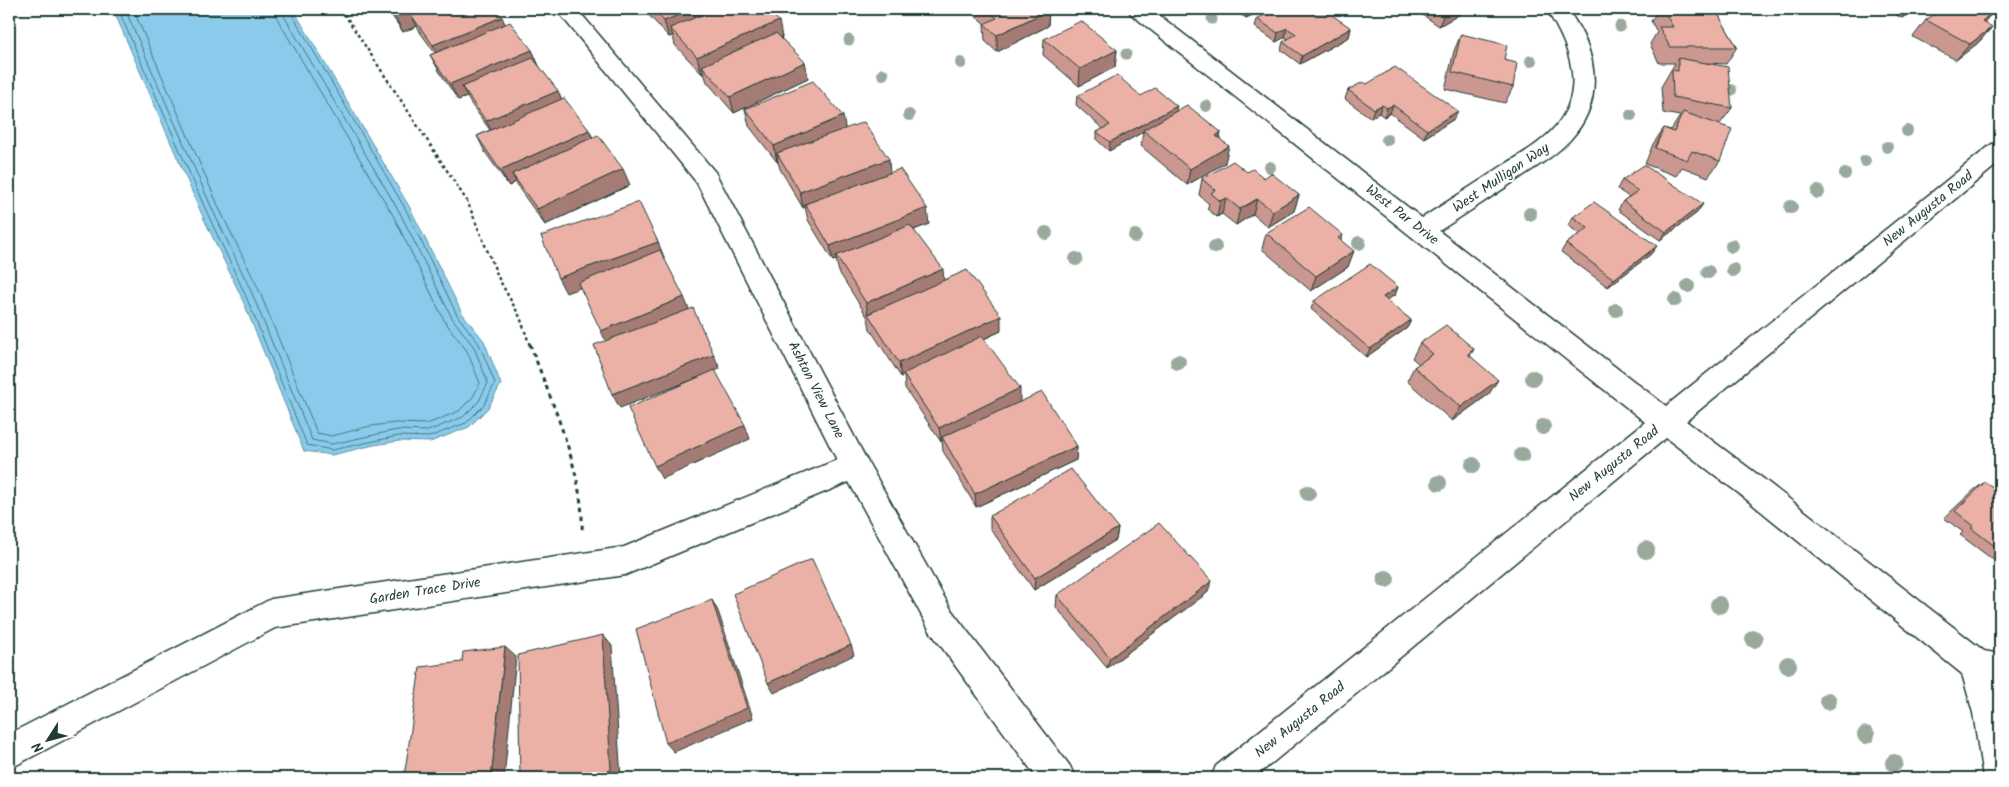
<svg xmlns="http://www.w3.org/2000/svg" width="2009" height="787" font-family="Kalam,sans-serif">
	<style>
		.water { fill: #8acbeb; stroke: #5f92a2 }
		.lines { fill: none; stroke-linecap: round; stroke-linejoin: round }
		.shore { stroke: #4a767d; stroke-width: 1 }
		.minor-casing { stroke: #1f3d34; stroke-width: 3 }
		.path-far1 { stroke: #1f3d34; stroke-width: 2.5; stroke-dasharray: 3 3; stroke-linecap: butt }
		.path { stroke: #1f3d34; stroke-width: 3; stroke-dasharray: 4.5 4.5; stroke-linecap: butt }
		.minor { fill: #fff; fill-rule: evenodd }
		.tree { fill: #99aa9d }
		.wall { fill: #ca9890; stroke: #1f3d34 }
		.shaded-wall { fill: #a47c75; stroke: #1f3d34 }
		.building { fill: #ebb1a7; stroke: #1f3d34 }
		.labels { text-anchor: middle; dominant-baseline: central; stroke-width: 4; stroke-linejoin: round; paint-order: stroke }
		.street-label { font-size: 14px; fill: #1f3d34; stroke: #fff }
	</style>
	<rect width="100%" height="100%" fill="#fff"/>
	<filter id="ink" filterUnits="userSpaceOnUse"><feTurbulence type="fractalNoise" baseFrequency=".02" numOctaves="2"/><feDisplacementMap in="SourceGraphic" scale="10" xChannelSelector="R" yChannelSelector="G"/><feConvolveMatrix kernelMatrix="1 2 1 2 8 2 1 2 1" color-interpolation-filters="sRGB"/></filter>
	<g filter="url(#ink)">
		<polygon class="water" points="113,9 293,9 410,208 462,313 484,341 501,384 488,408 469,427 430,442 399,441 374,445 332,455 304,451 241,296 203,217"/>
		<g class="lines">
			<g class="shore">
				<polyline points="118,9 208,215 245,294 307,445 332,450 398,436 429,437 466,423 484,405 495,383 479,344 457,315 406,210 289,9"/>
				<polyline points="125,9 214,213 251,291 312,440 332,444 397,430 428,431 463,417 479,401 488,383 474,347 452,318 400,213 284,16 282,9"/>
				<polyline points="133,9 220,210 258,288 317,433 332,436 370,426 396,423 427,424 459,411 473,397 480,383 467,351 445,322 394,217 278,20 275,9"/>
			</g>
			<defs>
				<g id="minor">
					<polygon points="556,9 577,9 715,172 865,457 952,611 1070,766 1075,778 1037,778 930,631 849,482 625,575 275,628 9,769 9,734 271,599 624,547 837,460 697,183"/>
					<path d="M1128,9H1151L1422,218C1448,201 1474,185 1499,168C1518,156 1539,145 1554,128C1588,90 1569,45 1546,9H1567C1597,49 1607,100 1570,140C1554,157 1534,168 1515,181C1490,198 1465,214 1439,231L1666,406L1992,144L2000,142V162L1686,421L1761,477L1984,651L2000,654V686L1998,685L2000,694V778L1983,777L1973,713L1962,674L1741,495L1666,438L1254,778H1211L1216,766L1645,422L1131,14Z"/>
				</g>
			</defs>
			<use href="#minor" class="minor-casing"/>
			<polyline class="path-far1" points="341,9 467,201 499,279 520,317 530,346"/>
			<path class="path" d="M530,344C550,399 585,474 582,531"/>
			<use href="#minor" class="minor"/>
		</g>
		<g class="tree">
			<circle cx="1212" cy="19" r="5.5"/>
			<circle cx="1620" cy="26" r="5.5"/>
			<circle cx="849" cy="40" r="5.5"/>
			<circle cx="1126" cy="54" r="5.5"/>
			<circle cx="1531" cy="61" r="6"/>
			<circle cx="961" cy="63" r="6"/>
			<circle cx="883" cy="74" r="6"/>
			<circle cx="1731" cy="90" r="6"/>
			<circle cx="1206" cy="106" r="6"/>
			<circle cx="909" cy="115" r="6"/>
			<circle cx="1631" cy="115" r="6"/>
			<circle cx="1907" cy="131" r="6"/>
			<circle cx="1387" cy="140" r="6"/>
			<circle cx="1887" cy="147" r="6"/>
			<circle cx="1865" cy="161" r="6"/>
			<circle cx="1270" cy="167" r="6"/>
			<circle cx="1845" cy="174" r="6"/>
			<circle cx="1818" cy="192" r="7"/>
			<circle cx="1791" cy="207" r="7"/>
			<circle cx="1530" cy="214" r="7"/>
			<circle cx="1046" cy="233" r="7"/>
			<circle cx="1135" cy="236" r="7"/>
			<circle cx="1359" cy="243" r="7"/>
			<circle cx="1732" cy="246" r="7"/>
			<circle cx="1215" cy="247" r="7"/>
			<circle cx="1076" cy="259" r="7"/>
			<circle cx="1733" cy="270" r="7"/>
			<circle cx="1708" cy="272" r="7"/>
			<circle cx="1688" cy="286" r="7"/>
			<circle cx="1675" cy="300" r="7"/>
			<circle cx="1616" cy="310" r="7"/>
			<circle cx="1178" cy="362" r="8"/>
			<circle cx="1533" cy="378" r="8"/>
			<circle cx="1543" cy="427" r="8"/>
			<circle cx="1522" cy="455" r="8"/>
			<circle cx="1473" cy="465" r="8"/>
			<circle cx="1439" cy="483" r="8"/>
			<circle cx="1308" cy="493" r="8"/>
			<circle cx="1646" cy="550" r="9"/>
			<circle cx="1386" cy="579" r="9"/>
			<circle cx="1719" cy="605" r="9"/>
			<circle cx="1754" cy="639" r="9"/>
			<circle cx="1788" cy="665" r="9"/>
			<circle cx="1828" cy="701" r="9"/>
			<circle cx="1866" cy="735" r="9"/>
			<circle cx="1894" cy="763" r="9"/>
		</g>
		<g class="wall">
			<polygon points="387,9 495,9 505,24 532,50 539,66 561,99 589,130 593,138 630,185 545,225 520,190 516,182 509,186 485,152 477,136 490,130 471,104 467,97 458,100 439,71 430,55 435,53 420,32 417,26 403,32"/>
			<polygon points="645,9 766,9 782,37 781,38 805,62 808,78 734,113 707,82 704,73 702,74 675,45 673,36 669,37 645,11"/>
			<polygon points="973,9 1048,9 1049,10 1048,26 997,52 985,41 984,24 985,24 973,14"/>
			<polygon points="1232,9 1265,9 1246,18"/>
			<polygon points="1414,9 1469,9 1439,26"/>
			<polygon points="1632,9 1715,9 1737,47 1726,64 1707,63 1732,108 1720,124 1716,123 1720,161 1708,177 1682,167 1676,176 1645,164 1653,144 1664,128 1671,130 1680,116 1663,113 1661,87 1675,63 1659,63 1650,44 1657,32 1651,21 1658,10 1638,14"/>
			<polygon points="1885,9 1915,9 1902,18"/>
			<polygon points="1940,9 1990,9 1992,10 1984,23 1992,27 1978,43 1956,60 1913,37 1926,20 1938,12"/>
			<polygon points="1257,19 1351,28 1349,37 1300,64 1281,50 1283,42 1288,39 1285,37 1276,42 1255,27"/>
			<polygon points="1461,34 1504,60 1513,87 1505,103 1445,89 1454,51"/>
			<polygon points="1044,39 1117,50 1115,67 1079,86 1043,55"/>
			<polygon points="1367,84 1454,119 1424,138 1390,113 1384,117 1379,113 1371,118 1345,99 1348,90"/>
			<polygon points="1077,96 1176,112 1221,132 1220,139 1225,163 1187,185 1141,146 1143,132 1109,151 1097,140 1097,132 1103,129 1076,105"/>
			<polygon points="745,109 845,129 890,172 929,224 914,230 944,281 1001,331 984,339 1020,402 1077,446 1076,460 976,507 943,451 942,441 941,442 905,388 904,376 901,377 870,329 868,318 839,272 836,260 833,261 808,220 805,207 803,208 780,169 778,162 777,162 749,126"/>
			<polygon points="1264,178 1299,195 1294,211 1268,227 1253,214 1236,225 1222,214 1217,217 1207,209 1209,204 1199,195 1202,179"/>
			<polygon points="1622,180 1697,213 1660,240 1618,210 1623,201 1629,197 1617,189"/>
			<polygon points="1573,217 1651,254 1608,287 1561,252 1566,244 1579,234 1568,225"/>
			<polygon points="1266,233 1343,235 1341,240 1348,267 1311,291 1262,249"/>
			<polygon points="1398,287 1395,295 1386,300 1411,320 1407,328 1366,357 1311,309 1314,301"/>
			<polygon points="1420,343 1474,349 1470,356 1489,394 1452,421 1407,381 1414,367 1419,364 1412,358"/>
			<polygon points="1985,482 2000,492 2000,565 1960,535 1963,532 1944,518 1975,489"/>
			<polygon points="990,516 1118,528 1116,540 1034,590 990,528"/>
			<polygon points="1212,581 1207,593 1107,668 1056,607 1057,595"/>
		</g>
		<g class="shaded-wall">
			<polygon points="411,9 461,9 411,15 417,26 403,32 394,15"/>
			<polygon points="693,9 736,9 670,28 673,36 669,37 664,21"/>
			<polygon points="1248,9 1265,9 1246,18"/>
			<polygon points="1446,9 1469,9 1439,26"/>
			<polygon points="1641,9 1659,9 1658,10 1638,14"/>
			<polygon points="1909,9 1915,9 1902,18"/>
			<polygon points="1049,10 1048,26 997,52 997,35"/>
			<polygon points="1992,13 1978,30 1982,21"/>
			<polygon points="502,17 509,33 441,61 433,45"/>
			<polygon points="779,21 782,37 707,71 702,66 704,73 702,74 697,57"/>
			<polygon points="1992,27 1978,43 1956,60 1970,44"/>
			<polygon points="1287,28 1285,37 1276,42 1278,33"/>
			<polygon points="1351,28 1349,37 1300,64 1302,56"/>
			<polygon points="532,50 539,66 462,87 467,97 458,100 450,84"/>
			<polygon points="1117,50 1115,67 1079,86 1080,69"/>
			<polygon points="805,62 808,78 734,113 730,97"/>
			<polygon points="558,91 565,107 495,137 486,121"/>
			<polygon points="1382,105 1379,113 1371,118 1374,109"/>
			<polygon points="1393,105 1390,113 1384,117 1387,108"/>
			<polygon points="1177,106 1175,115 1143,130 1143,132 1109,151 1110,142"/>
			<polygon points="1458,111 1454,119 1424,138 1427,130"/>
			<polygon points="843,116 846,132 777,153 778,162 777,162 774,146"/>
			<polygon points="589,130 596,146 512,174 516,182 509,186 500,170"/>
			<polygon points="1221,132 1217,149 1216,136"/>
			<polygon points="1229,146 1225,163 1187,185 1190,169"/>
			<polygon points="889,159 890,175 805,204 805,207 803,208 800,192"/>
			<polygon points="623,169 630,185 545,225 537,209"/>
			<polygon points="1299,195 1294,211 1268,227 1273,211"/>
			<polygon points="1226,198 1222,214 1217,217 1220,201"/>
			<polygon points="1257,199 1253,214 1236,225 1240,209"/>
			<polygon points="1703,204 1697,213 1660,240 1666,232"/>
			<polygon points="927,208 929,224 838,259 836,256 836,260 833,261 830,246"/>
			<polygon points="658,242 664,257 566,293 558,278"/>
			<polygon points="1657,246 1651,254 1608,287 1614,279"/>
			<polygon points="1354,251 1348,267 1311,291 1316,276"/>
			<polygon points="943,269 944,284 868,314 866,303"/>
			<polygon points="1398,287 1395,295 1379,305 1383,297"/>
			<polygon points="684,297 690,312 608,346 601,331"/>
			<polygon points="1001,316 1001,331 904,375 903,374 904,376 901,377 899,363"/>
			<polygon points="1411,320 1407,328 1366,357 1370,349"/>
			<polygon points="1474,349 1465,364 1468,354"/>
			<polygon points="714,355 720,369 620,408 612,394"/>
			<polygon points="1498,380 1489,394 1452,421 1461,407"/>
			<polygon points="1020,388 1020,403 942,437 942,441 941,442 939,428"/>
			<polygon points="745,425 750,439 662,479 655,466"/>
			<polygon points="1077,446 1076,460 976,507 975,494"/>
			<polygon points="1118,528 1116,540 1034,590 1035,578"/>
			<polygon points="1212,581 1207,593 1107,668 1110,658"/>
			<polygon points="712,600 718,611 753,718 674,752 666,743"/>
			<polygon points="603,635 612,646 621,778 579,778"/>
			<polygon points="851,645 854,655 774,693 768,683"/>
			<polygon points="505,647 516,657 504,778 491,778"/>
		</g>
		<g class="building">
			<polygon points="389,9 411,9 394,15"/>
			<polygon points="427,9 495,9 502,17 433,45 411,15"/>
			<polygon points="653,9 693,9 664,21"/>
			<polygon points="716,9 766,9 779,21 697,57 670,28"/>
			<polygon points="986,9 1048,9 1049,10 997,35 984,24 997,18"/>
			<polygon points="1275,9 1323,9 1351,28 1302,56 1283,42 1296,34 1287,28 1278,33 1257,19"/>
			<polygon points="1663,9 1715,9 1737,47 1670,47 1659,27 1673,27"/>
			<polygon points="1942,9 1990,9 1992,10 1989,12 1992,13 1982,21 1992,27 1970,44 1926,20"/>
			<polygon points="1081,21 1117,50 1080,69 1044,39"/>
			<polygon points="510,22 532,50 450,84 430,55"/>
			<polygon points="776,33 805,62 730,97 702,66"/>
			<polygon points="1461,34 1507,45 1504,60 1517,63 1513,87 1452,72"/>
			<polygon points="533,58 558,91 486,121 462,87"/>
			<polygon points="1678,58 1728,67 1732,108 1673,97 1672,70 1678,71"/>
			<polygon points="1395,67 1458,111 1427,130 1393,105 1387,108 1382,105 1374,109 1348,90 1363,82 1367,84"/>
			<polygon points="1117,75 1141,96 1155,88 1177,106 1110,142 1097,132 1110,125 1077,96"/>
			<polygon points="813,81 843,116 774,146 745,109"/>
			<polygon points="564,98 589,130 500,170 477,136"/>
			<polygon points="1187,105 1221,132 1216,136 1229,146 1190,169 1143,130"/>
			<polygon points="1683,112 1732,129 1720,161 1692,151 1687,160 1655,148 1664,128 1674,132"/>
			<polygon points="864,122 889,159 800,192 777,153"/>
			<polygon points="598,135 623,169 537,209 512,174"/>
			<polygon points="1233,161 1247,172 1253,169 1264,178 1271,173 1299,195 1273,211 1257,199 1240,209 1226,198 1220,201 1211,193 1215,190 1202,179"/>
			<polygon points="1644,165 1703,204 1666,232 1623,201 1638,191 1622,180"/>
			<polygon points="900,169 927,208 830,246 805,204"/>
			<polygon points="639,202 658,242 558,278 541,236"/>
			<polygon points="1594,202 1657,246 1614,279 1566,244 1588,228 1573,217"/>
			<polygon points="1309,207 1343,235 1338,238 1354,251 1316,276 1266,233"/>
			<polygon points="910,225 943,269 866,303 836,256"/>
			<polygon points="660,250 684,297 601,331 578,283"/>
			<polygon points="1370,264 1398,287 1383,297 1411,320 1370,349 1314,301"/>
			<polygon points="967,270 1001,316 899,363 868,314"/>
			<polygon points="693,308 714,355 612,394 594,345"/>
			<polygon points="1446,325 1474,349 1468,354 1498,380 1461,407 1414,367 1433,354 1420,343"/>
			<polygon points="982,336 1020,388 939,428 903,374"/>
			<polygon points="715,370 745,425 655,466 628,408"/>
			<polygon points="1042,392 1077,446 975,494 942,437"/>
			<polygon points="1071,469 1118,528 1035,578 990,516"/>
			<polygon points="1985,482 2000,492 2000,550 1971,528 1974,526 1955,511"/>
			<polygon points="1159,523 1212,581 1110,658 1057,595"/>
			<polygon points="812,559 851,645 768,683 733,594"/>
			<polygon points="712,600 747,708 666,743 636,629"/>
			<polygon points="603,635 611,770 579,778 520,778 518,655"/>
			<polygon points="505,647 491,778 404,778 420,667 462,662 463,652"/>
		</g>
	</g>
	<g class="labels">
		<g class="street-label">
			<text transform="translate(1501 178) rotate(-34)">West Mulligan Way</text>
			<text transform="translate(1928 209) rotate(-39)">New Augusta Road</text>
			<text transform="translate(1402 215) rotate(38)">West Par Drive</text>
			<text transform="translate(816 390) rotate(63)">Ashton View Lane</text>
			<text transform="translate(1614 464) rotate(-39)">New Augusta Road</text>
			<text transform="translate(425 591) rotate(-9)">Garden Trace Drive</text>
			<text transform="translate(1300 720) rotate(-39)">New Augusta Road</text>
		</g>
	</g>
	<rect width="2009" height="787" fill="none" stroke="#fff" stroke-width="30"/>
	<rect x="15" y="15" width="1979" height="757" fill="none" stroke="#1f3d34" stroke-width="2" filter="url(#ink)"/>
	<g transform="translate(48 740) rotate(234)" stroke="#ffffff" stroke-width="4" paint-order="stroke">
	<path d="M0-4L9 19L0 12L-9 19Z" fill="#1f3d34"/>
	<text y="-8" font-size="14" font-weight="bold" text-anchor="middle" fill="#1f3d34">N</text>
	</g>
</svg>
